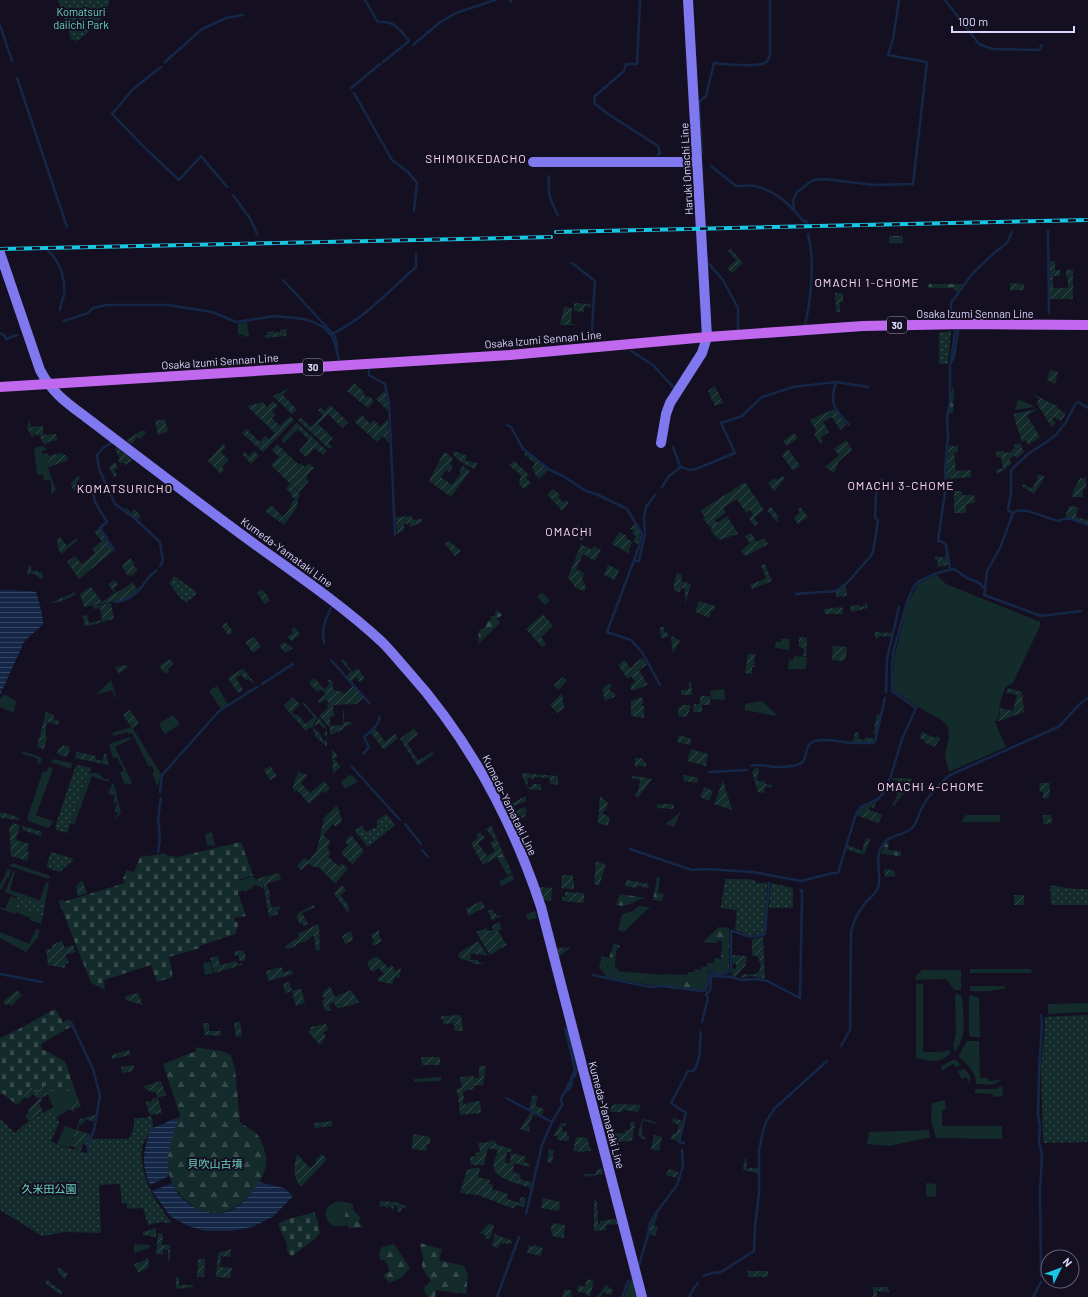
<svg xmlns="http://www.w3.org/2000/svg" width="1088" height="1297" font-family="Barlow,'Noto Sans JP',sans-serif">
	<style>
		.grass { fill: #142b2b }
		.forest { fill: url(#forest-firs) }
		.cemetery { fill: url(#cemetery-stones) }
		.park { fill: url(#park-dots) }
		.garden { fill: url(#garden-furrows); fill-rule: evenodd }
		.water { fill: url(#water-rules) }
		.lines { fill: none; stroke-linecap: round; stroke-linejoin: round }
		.stream { stroke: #152747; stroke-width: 2.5 }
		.secondary { stroke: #7f78ef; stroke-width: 10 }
		.primary { stroke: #c169ee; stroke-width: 10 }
		.rail-casing { stroke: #1ac6e2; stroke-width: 4 }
		.rail { stroke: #141022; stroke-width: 2.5; stroke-dasharray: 8; stroke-linecap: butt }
		.labels { text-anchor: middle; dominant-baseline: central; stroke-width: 4; stroke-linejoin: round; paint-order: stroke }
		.shield { fill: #141022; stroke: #9f9bb9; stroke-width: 1 }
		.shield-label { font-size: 10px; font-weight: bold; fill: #dbd6fa }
		.park-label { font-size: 11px; fill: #6ad2bc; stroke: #141022 }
		.street-label { font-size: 11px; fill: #dbd6fa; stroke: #141022 }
		.neighbourhood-label { font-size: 12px; letter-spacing: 1px; fill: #fad7ec; stroke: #141022 }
	</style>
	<defs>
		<pattern id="forest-firs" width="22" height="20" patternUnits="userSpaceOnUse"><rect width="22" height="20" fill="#142b2b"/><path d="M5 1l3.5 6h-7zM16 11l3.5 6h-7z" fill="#36494b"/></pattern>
		<pattern id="cemetery-stones" width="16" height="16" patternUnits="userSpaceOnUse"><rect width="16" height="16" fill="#142b2b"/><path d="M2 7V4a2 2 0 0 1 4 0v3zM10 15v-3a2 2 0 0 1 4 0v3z" fill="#36494b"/></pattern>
		<pattern id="park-dots" width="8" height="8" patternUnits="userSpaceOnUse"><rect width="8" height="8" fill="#142b2b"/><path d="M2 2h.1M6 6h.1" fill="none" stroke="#36494b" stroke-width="1.8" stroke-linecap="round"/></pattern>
		<pattern id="garden-furrows" width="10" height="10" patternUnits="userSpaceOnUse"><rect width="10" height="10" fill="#142b2b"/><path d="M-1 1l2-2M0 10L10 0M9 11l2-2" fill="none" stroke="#36494b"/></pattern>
		<pattern id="water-rules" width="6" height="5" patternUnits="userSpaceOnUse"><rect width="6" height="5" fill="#152747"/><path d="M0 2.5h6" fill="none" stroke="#364662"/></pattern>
	</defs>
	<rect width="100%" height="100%" fill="#141022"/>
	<g class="grass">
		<polygon points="247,322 249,336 244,337 243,334 238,335 238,323"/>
		<polygon points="1018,399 1035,407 1015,410"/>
		<polygon points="43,446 47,450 42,451 42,454 48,453 49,467 48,468 56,490 51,495 51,481 44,480 43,475 37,475 34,448"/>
		<polygon points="937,575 946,584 1035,620 1040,621 1040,626 1013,683 1005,688 1000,703 998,717 995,722 1006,747 949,772 945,756 949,736 948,727 942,720 916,706 893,690 894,658 908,603 918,584"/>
		<polygon points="542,592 550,601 545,605 537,597"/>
		<polygon points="781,639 790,639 789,650 775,648 776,642 781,642"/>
		<polygon points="794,656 807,657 806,669 788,669 789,659 793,660"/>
		<polygon points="111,680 116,697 115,698 112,690 96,695"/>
		<polygon points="217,686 228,704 221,709 209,691"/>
		<polygon points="724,689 725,700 711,699 710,691"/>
		<polygon points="4,694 16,701 14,713 0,707 0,699"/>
		<polygon points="762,701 776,714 775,716 745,710 745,704"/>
		<polygon points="173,715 180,724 165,734 161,729 160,723"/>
		<polygon points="132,727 161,774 159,784 157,785 152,773 154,772 152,766 149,767 132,733 128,734 128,732 113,736 112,733"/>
		<polygon points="130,737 131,739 115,747 132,783 128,785 127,783 124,784 120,772 124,771 117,757 113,758 109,744"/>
		<polygon points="22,751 41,757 42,759 40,763 37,765 38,759 21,753"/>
		<polygon points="53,759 71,763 72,766 71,769 51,762"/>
		<polygon points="48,767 53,769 36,815 53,821 51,826 48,828 28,821 27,819 43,771 47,772"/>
		<polygon points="89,773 98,773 104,779 109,779 108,782 92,776 74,825 71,823"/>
		<polygon points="349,775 353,776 358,782 345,789 341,782"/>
		<polygon points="112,784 114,784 121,813 115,819 118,813 114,811 117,803 113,802 115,796 108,793"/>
		<polygon points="966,815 1000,815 1000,822 961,822"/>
		<polygon points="212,832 215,846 207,845 205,834"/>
		<polygon points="13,863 50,876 49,879 9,866"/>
		<polygon points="8,869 11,870 9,878 7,878 2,888 3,890 0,889 0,885"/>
		<polygon points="13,871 15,871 10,890 40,900 46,882 49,883 45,904 18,896 17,897 5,892"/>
		<polygon points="512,874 514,879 501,887 499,882"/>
		<polygon points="253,876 255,879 261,882 264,887 261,889 260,886 257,887 256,884 252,886 253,888 244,892 239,881"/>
		<polygon points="11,896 17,899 14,907 43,916 41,924 30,920 30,918 16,912 15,914 0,909 0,907 5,909"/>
		<polygon points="639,906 650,907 624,932 618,930 622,914 633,911"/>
		<polygon points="535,911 537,918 528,920 526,914"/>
		<polygon points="36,929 40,930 38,937 26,952 0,938 0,932 29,944"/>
		<polygon points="714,958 721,959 721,963 692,982 685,981 674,987 662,985 650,985 607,977 599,967 601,961 606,964 607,967 615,971 663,975 663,974 681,975 681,974 687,975 688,972 694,972 695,969 701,970 701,966 707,967 707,963 714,963"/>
		<polygon points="210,962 213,973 205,975 203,963"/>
		<polygon points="970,969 1030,969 1033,973 970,973"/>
		<polygon points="922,970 961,970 961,990 955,990 946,979 915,980 916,976"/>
		<path d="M916,984H923V1052H939L950,1050L951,1053C935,1065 934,1061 916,1058Z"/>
		<path d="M970,986H1005L1006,988C994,991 982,992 970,991Z"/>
		<path d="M957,994L962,996C963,1014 968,1036 955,1051L953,1046L956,1032L955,995Z"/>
		<polygon points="971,995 979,998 980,1037 972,1037 969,1035 969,996"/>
		<polygon points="1088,1003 1088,1012 1048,1014 1048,1004"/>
		<path d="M967,1041H979L980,1078H988L989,1081L1001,1080C995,1087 984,1084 976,1084C976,1072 968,1065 959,1057V1055Z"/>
		<polygon points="955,1059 961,1065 955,1067 953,1064 942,1071 941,1066"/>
		<polygon points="965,1069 970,1076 970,1083 966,1077 962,1079 957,1071"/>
		<polygon points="441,1077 441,1081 414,1082 414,1079"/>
		<polygon points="1001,1086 1003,1087 1002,1096 993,1097 993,1094 975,1093 975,1089 996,1089"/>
		<polygon points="50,1091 75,1091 78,1098 70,1109 57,1117 47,1092"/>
		<polygon points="945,1100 946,1109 942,1110 942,1126 1002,1126 1002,1139 936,1138 931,1120 932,1103"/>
		<polygon points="65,1126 76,1130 69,1148 57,1144"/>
		<polygon points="929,1130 930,1138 926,1138 889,1146 867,1144 869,1132"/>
		<polygon points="926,1183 936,1184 936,1197 926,1196"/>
		<path d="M339,1201L353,1204V1210L347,1211L345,1221L347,1226H333C321,1216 324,1205 339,1201Z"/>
		<polygon points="134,1244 150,1245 150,1248 134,1253"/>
		<polygon points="631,1279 632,1279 637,1297 624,1297"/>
	</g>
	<g class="forest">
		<rect x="889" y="236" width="14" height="7"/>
		<polygon points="929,284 963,284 957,292 952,288 928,288"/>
		<polygon points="952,388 954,388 953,413 949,413"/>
		<polygon points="496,609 502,615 497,619 500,623 478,644 479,631 486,626 487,621 490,621 491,616 495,616"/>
		<polygon points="889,840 888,850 901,851 901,856 881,854 885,844"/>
		<polygon points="503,853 512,873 507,875 497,857"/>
		<polygon points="657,877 660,877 658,893 664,894 662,901 653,900"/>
		<path d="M620,894L646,898C634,900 630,908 616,905Z"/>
		<polygon points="719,927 729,928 729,969 725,973 709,971 721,963 722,941 717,940 717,943 703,942"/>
		<polygon points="614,943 620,946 616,951 615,968 618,969 618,971 610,970 606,964 601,961 601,956 609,958"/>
		<polygon points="707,972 706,988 703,990 674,987 685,981 692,982"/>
		<path d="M196,1047C208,1050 220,1049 231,1055L235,1068L240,1122C246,1127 255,1131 259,1137C263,1144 267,1156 266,1164C263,1184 244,1206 224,1212C213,1215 200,1210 192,1205C157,1181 166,1148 180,1115L163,1064L196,1051Z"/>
		<polygon points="353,1210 360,1217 359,1222 363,1227 349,1228 345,1221 345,1214 347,1211"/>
		<polygon points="420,1243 442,1249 439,1260 464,1266 468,1275 466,1294 436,1290 435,1297 428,1297 423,1289 431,1281 422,1268 422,1264 423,1259"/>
		<polygon points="394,1244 410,1268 401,1278 389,1283 383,1275 390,1271 385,1260 380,1260 379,1253 382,1247"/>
	</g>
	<g class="cemetery">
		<polygon points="241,842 253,875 239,880 243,890 238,893 246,916 234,918 235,922 237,921 238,926 235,934 199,946 200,948 169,957 173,977 157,982 151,965 104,980 105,990 91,983 59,902 59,900 66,901 125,883 123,877 125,876 126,870 134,872 140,857 161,854 177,857"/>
		<path d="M55,1009L63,1022L69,1019L72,1026L41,1044L42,1049L65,1061L75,1091H50L45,1086L35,1092L25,1091V1097L17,1105L2,1093L0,1095V1038C19,1030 36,1019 55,1009Z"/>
		<path d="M314,1212L318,1222L320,1233L316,1238L291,1257L287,1250V1244L278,1224C289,1216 302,1217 314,1212Z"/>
	</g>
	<g class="park">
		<path d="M58,0H110C103,21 94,28 77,41L71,39Z"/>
		<polygon points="951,331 948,364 939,364 939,333"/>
		<polygon points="174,576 193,589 197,594 187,602 182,600 169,583"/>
		<polygon points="79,765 91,768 67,833 57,830 55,827 75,768"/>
		<polygon points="386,814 394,823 394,826 369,846 367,846 354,830 362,826 366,832 378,826 376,821"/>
		<polygon points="51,852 74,859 60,872 46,867"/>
		<polygon points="725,879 744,879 754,880 756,883 767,883 764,934 748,935 735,929 737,910 721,908"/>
		<polygon points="771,883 793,888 793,908 769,908"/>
		<polygon points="1050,885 1074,889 1088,889 1088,905 1051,905"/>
		<polygon points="18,896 45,904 43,916 14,907"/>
		<polygon points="1081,1015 1088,1015 1088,1142 1043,1143 1041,1066 1045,1025 1044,1017"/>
		<path d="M53,1107L59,1123L51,1141L61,1146L89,1154V1145L91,1139H129L134,1127V1118H145L151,1115C152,1119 153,1124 153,1128C151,1133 145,1138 143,1144C136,1171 156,1203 172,1223L160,1222L148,1225L143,1208L127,1209V1204L122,1203L120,1184L99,1185L101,1233L65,1232L42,1236L0,1210V1119L15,1133L26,1123Z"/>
	</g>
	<g class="garden">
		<polygon points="731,249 743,263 732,273 727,268 736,260 728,251"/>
		<polygon points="1050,261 1055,261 1055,270 1060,270 1060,276 1053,276 1053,288 1068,288 1068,277 1066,277 1066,270 1073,270 1073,299 1050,299"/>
		<polygon points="1010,283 1024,284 1024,290 1010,290"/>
		<polygon points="835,293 843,293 843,302 840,302 840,312 836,312"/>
		<polygon points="574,303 591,304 591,307 584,306 584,312 574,311"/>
		<polygon points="564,307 572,308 571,324 575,324 575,325 560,325"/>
		<polygon points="287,329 286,336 265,338 265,335 268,335 267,332 275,331 275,333 280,332 280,330"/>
		<polygon points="1050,370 1058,372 1055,384 1047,380"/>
		<polygon points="354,383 363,391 365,397 370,397 374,401 368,408 347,391"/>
		<polygon points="715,386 723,403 715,406 708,391"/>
		<polygon points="287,389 288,390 283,395 297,410 292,414 273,396"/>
		<polygon points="385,390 388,403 388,411 376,399"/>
		<polygon points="1035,395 1057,406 1057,408 1066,413 1061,421 1053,417 1052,419 1056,423 1052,427 1037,404 1039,399 1034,396"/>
		<polygon points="273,401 278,406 272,411 275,415 272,418 280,426 290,416 294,420 263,452 242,433 246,429 260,442 265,436 269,439 275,433 247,406 263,402 267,407"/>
		<polygon points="330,405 348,422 342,428 328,414 318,424 333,438 328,443 332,447 329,449 298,420 301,418 311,427 323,415 318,410 320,408 325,411"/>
		<polygon points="834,409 846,424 840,430 832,417 823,422 829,432 820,438 823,442 821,444 814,434 817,432 810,420"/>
		<polygon points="1037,409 1027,416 1040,437 1028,445 1026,440 1022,442 1013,414"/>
		<polygon points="362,415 370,424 374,420 380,427 388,419 389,443 383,436 377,442 355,422"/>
		<polygon points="165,419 168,431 158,435 155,421"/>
		<polygon points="29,421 30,421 31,427 43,426 43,435 56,434 57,440 45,443 46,445 42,442 40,435 36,436 35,433 33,434 34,436 32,437 27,428"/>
		<polygon points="297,423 327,451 323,455 315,448 306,457 299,451 309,440 298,429 284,443 281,440"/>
		<polygon points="143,430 146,432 140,439 137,437 132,444 126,440"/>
		<polygon points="794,433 798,438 787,446 783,441"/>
		<polygon points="846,440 852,450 839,461 834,473 825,467 839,455 834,449"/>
		<polygon points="1020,443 1024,452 1017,458 1014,455 1009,460 1012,463 1003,471 997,473 996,470 1003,468 1001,457 997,457 996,452 1004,451 1005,453 1012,452 1012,449 1015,449 1014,445"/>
		<polygon points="223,444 226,447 221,452 229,460 222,467 224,470 221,474 208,461"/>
		<polygon points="277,444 299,465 300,463 305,467 309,463 314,468 307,475 308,476 306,478 309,481 299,492 271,465 279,457 272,450"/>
		<polygon points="949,446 958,446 958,452 954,453 956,471 971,470 971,477 947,479 946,467"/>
		<polygon points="117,448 133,460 125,465 124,463 120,463 118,460 120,459 115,449"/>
		<polygon points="788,449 800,466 793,471 782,455"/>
		<polygon points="254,451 259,456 251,464 242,454 244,452 249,456"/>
		<path d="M454,451L467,456L466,461L477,463L475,469C467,466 458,461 453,454Z"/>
		<polygon points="444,452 448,454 453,459 450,464 453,466 449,472 446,470 441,477 452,485 461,473 459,472 463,466 470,471 451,497 429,481"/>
		<polygon points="526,452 548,470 539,479 534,473 535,472 532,468 535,464 524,454"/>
		<polygon points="61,453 67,456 68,460 49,467 48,456"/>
		<polygon points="514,461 529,475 526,478 531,483 524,489 519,484 521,475 509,465"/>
		<polygon points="115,462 118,468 114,470 117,475 114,477 109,467"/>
		<polygon points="1039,474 1045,477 1034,494 1022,486 1023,484 1032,489 1038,478 1037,477"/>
		<path d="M78,476L80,478L76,484L80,490L84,487L86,489L82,493C76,492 71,490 71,483Z"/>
		<polygon points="783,476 785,479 780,483 781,484 774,491 768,483 775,478 777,480"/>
		<polygon points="1080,478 1086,478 1086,489 1083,489 1083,497 1072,497 1074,489"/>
		<polygon points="745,482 764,510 754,518 758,523 754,526 749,518 753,515 750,510 746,513 737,499 723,508 726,513 715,520 717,523 727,516 738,534 719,540 711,531 712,529 703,519 705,517 700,511"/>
		<polygon points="290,484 300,494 298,497 297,507 284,525 265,511 271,505 283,517 292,506 290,504 295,499 291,496 292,494 286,489"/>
		<polygon points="553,489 560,495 558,497 564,503 566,500 569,503 562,511 547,494"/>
		<polygon points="954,491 962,491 962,495 974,495 975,503 966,504 966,513 954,513"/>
		<polygon points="1069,506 1078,507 1076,517 1088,520 1088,524 1065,517"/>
		<polygon points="771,507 779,517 777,519 779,521 777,522 767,510"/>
		<polygon points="800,507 808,517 798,524 794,518 800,512 798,509"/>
		<polygon points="126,508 130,513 135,509 141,517 137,520 124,509"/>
		<polygon points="412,516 412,520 422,519 422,522 410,527 410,523 404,524 404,530 397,534 396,517"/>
		<polygon points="635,524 641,533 638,544 633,542 636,536 632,533 634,531 630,529"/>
		<polygon points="578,525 587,531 582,541 572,534"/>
		<polygon points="99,528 113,551 79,579 67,562 75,556 82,564 95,553 92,549 102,541 94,532"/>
		<polygon points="619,532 627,536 626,538 632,542 628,553 612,544"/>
		<polygon points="751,533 757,542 764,538 768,544 746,556 741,551 750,543 745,536"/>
		<polygon points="60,537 67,546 76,538 78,540 61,554 58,548 57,539"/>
		<polygon points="449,541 461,551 455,556 445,544"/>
		<polygon points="581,544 592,550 594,546 601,550 595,561 583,554 576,569 584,573 582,579 586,588 584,591 576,588 568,578"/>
		<polygon points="946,551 948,565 937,567 938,560 934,559 935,556 945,558"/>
		<polygon points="130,558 134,563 133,565 138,570 132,576 130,574 128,576 122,566"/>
		<polygon points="765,564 772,581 752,589 750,585 766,578 761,565"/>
		<polygon points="29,565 31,565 31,571 37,570 37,572 42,572 43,577 40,579 35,574 27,574"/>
		<polygon points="608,565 619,570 615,580 604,575"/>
		<polygon points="677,573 682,575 681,581 691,584 685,604 685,589 681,588 680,592 674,591 674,583"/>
		<polygon points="115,580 118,585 113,588 116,593 129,585 132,582 138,590 127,599 84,607 80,594 91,587 102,602 115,593 108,584"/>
		<polygon points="846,585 847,596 836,597 836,593"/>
		<polygon points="262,589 270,600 265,604 257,593"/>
		<polygon points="75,592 75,595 62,601 48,604"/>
		<polygon points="699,601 715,606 715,610 711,610 710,618 695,612"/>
		<polygon points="111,603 114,619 87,626 84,624 83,616 87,615 89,623 102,620 100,608 94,609 93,606"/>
		<polygon points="865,604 867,604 868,608 851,612 850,606 860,605 860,607 865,606"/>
		<polygon points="842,607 843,614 825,614 824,609"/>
		<polygon points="543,614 553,626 541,637 546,644 542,647 526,629"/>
		<polygon points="226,622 233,632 228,635 222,626"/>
		<polygon points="294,627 300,634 292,641 287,637 293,633 291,630"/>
		<polygon points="660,627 664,627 664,631 669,635 668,637 661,638"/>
		<polygon points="875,632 892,633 891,637 879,636 879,638 875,638"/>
		<polygon points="672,636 680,641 673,653 671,638"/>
		<polygon points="254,637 261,647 253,653 245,642"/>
		<polygon points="799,637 807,638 806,656 803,656 804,648 799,647"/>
		<polygon points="284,642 293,648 285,653 279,645"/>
		<polygon points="833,646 847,647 846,658 843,661 832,660"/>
		<polygon points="748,654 755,654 754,667 752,667 752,674 745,673"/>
		<polygon points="643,658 647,665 639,670 648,685 632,691 630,686 635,682 632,677 627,678 618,665 625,660 630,668 634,666 633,664"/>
		<polygon points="170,659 174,664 168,669 169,671 165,674 159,666"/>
		<polygon points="344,659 352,672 358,668 365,679 360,682 356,677 351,682 346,677 351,672 341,661"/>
		<polygon points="126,665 128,667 119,674 115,667"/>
		<polygon points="242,669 244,670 254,682 252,683 249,679 246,680 241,675 236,678 243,690 238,693 228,678"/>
		<polygon points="563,677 567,681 558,690 554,685"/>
		<polygon points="314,678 324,689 330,684 328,681 330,679 333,683 332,686 334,690 337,691 341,691 344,694 353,686 364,698 356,704 333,705 334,716 330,717 330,726 343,725 343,710 344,710 344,722 351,722 352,724 343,727 344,729 330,735 330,728 319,716 328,708 327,705 329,703 326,699 320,703 318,701 326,694 321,689 317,692 309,683"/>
		<polygon points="689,682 691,682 692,695 681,695 681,690 687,690 689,688"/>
		<polygon points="610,683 612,686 609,689 612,693 614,691 615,697 605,700 602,689"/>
		<polygon points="1008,688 1022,692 1024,712 996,722 999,717 1000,708 1013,711 1017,695 1006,692"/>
		<polygon points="562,693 564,708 557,713 550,705"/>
		<polygon points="700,696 710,696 710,705 702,705 702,712 693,712 694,704 700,704"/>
		<polygon points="293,697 300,705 292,712 295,716 297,714 306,724 314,717 302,703 303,702 317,717 312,728 310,727 306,731 284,706"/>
		<polygon points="642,697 644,703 642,703 642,706 644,706 644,718 631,716 631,701"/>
		<polygon points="682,705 691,705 688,714 685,717 678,716 679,707 682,707"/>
		<polygon points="130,710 139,723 132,728 123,715"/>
		<path d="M46,712L54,715L53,719L59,721L58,725L47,722C45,728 47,731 45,736L47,737L44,749L37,747Z"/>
		<polygon points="877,714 881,715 876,734 873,734"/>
		<path d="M318,717L327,729V747L315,736L316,734L313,731L312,733ZM318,723L327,730L324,734L328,738L325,741L321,737L322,736L314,728Z"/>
		<polygon points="375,728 385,742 395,734 398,738 384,750 370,732"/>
		<polygon points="414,728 418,735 407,743 418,761 433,751 434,754 418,766 400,739"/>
		<polygon points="855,732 859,733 858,739 864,740 865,737 875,739 873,742 853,742"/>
		<polygon points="922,732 935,738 936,736 941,738 934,747 924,742 924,740 919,738"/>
		<polygon points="679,735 691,739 690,745 677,742"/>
		<polygon points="62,745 70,747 67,757 57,754 59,748 61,748"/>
		<polygon points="691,749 708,754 706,766 687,761"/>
		<polygon points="333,750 338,756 334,759 341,767 333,773 332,751"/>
		<polygon points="77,752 96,756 95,759 102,761 105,753 106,754 109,765 75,758"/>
		<polygon points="635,758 641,758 646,763 647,767 638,765 637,767 635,767"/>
		<polygon points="270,766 277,776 270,780 264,770"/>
		<polygon points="755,768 759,768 757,781 766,782 765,784 772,785 772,788 765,787 764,793 758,792 752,772"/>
		<polygon points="298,772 308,775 301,783 310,793 324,781 330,788 325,793 323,791 309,804 297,790 294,792 293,787"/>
		<polygon points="521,773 558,776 558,785 550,784 550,778 534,777 534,779 528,778 527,787 532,787 533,784 541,784 541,790 528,789"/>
		<polygon points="684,775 699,778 697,783 683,781"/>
		<polygon points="635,776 652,779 638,798 635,795 638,792 640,780 631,778 632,777"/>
		<path d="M893,778H909L912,780C909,789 900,797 894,806L892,805L898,794L896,793L897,791L900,792L902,789H904L907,783L902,781L901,783L892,779Z"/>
		<polygon points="723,780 732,810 714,804"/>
		<polygon points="1039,783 1050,783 1049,798 1043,799 1043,792 1040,792"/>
		<polygon points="704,787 713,791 709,801 700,797"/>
		<polygon points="526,796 526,801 509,808 506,806"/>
		<polygon points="600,796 608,803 606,811 604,810 603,814 610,817 608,826 598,823"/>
		<polygon points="876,802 874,808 870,807 869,810 883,815 878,823 856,815 863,807"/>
		<polygon points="657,804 674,804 674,809 657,808"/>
		<polygon points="337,805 342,821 336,827 333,824 323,835 331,842 327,847 329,849 328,851 331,853 328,857 339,866 342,863 348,869 335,884 319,867 317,868 315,866 313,867 309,863 301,870 297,866 304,858 309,861 317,850 324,818"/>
		<polygon points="525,807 527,812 525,813 526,816 514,822 512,818 518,815 516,811"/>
		<polygon points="681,811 674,827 666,824"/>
		<polygon points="2,812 20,818 19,820 0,818 0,813 2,813"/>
		<polygon points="1043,815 1051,815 1052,823 1043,824"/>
		<polygon points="13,823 20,825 16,840 29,844 27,852 29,853 27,861 11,856 9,828"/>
		<polygon points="492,825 492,828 503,853 483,865 471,843 478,838 476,835 480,832 485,838 478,843 487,856 495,851 490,843 495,840 486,829"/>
		<polygon points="23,826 42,832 41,836 22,830"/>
		<polygon points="351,835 364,851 353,864 351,863 341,853 348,845 345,841"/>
		<polygon points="866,838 870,839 864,855 846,849 847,845 862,851"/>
		<polygon points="596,861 606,865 599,886 594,884"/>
		<polygon points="884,869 894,870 895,876 885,877"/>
		<polygon points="279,873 281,879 266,884 271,896 269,897 272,908 279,906 281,909 277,910 278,914 269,917 264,887 263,884 256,879"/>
		<polygon points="562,875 573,875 573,880 574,881 574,889 561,888"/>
		<polygon points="82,880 87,893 78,896 76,887"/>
		<polygon points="627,880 649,884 648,888 637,886 636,888 625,886"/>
		<polygon points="342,885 346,891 340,895 349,906 348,913 334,893"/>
		<polygon points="538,887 552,888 551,901 543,900"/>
		<polygon points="565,892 584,893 584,903 562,901 562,897 565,897"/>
		<rect x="1014" y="895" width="10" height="10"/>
		<polygon points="481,901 485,907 469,916 466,909"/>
		<polygon points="314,905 315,907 302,913 308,924 303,926 302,923 300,924 296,916 298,915 298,913"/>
		<polygon points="493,909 494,914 496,913 497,916 502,915 502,916 492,920 488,911"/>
		<polygon points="500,922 501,929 498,931 507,945 490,955 476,932 487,928 488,931 493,930 492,926"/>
		<path d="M318,924C320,928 319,944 320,950L316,951L314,936L310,937L311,939L307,940V941L296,944V946L287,949L285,946L299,937L298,934Z"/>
		<polygon points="379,930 379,936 382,941 373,946 372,943 374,941 371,935"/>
		<polygon points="351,931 353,940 345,944 342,936"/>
		<path d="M763,937L765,979L752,976L740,978C744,971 749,976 755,974C763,972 761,961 757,956L752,955V939Z"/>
		<polygon points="62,941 65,948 73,945 76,952 65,955 69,963 65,964 65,968 48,965 46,949 52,949 52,945"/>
		<polygon points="478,941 487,955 471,954 470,960 478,960 478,962 485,964 476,964 458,957 459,953"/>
		<polygon points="571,947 559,957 557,948"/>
		<polygon points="243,950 246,957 245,960 241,961 239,960 238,955 235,956 234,952"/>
		<polygon points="732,955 747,956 745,966 736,976 731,975 733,968 736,969 736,964 733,964"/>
		<polygon points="218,956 220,965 236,961 237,964 242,963 242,965 214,973 210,958"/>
		<polygon points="377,956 388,968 392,965 395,971 401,968 399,978 395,977 392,984 378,981 377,979 384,974 379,968 372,972 367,964 370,960"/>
		<polygon points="282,967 283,973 292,970 293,974 268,981 266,971"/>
		<polygon points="289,982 292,991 301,989 305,1003 296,1006 292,991 285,993 283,984"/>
		<polygon points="330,986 335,997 351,990 359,1002 347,1007 346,1006 337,1009 334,1002 329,1004 331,1011 325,1010 322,1000 324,1000 324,997 322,997 323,992"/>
		<polygon points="17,990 22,995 11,1006 8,1003 6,1005 3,1002"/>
		<polygon points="138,993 143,1005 126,1000 125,996"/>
		<polygon points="461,1015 463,1031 455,1031 454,1023 443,1024 443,1019 441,1019 441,1016"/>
		<polygon points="240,1022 242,1036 236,1037 234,1023"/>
		<polygon points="203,1023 209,1023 209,1031 221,1031 221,1036 205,1035"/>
		<polygon points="326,1024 328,1029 323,1033 326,1036 320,1045 309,1033 309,1031 311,1030 310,1027"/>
		<polygon points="129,1050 131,1055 112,1059 111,1055"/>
		<polygon points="421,1057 440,1057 440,1065 422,1065"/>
		<polygon points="134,1065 133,1071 122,1073 121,1067"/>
		<polygon points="479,1066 486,1066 483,1085 473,1086 474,1089 463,1091 464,1099 463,1100 463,1105 467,1104 467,1103 480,1101 481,1113 460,1115 458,1095 456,1089 462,1088 460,1077 473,1076 474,1078 479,1078"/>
		<polygon points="161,1081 166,1095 158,1098 162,1113 151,1115 148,1111 146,1102 152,1101 152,1099 158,1098 156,1092 153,1092 145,1089 144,1086"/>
		<polygon points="31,1086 35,1092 45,1086 50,1091 47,1092 48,1094 41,1098 42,1101 39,1103 43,1112 28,1121 25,1116 29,1112 28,1110 40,1098 37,1098 33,1094 28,1099 25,1097 24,1091"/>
		<polygon points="533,1095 538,1097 535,1106 544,1109 542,1116 529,1109"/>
		<polygon points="78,1098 81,1107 75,1108 74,1112 70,1109"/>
		<polygon points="617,1104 641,1105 638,1112 623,1110 622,1112 610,1112 612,1105"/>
		<polygon points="531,1112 534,1114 528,1125 530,1127 529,1132 520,1129"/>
		<polygon points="95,1115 94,1122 85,1119 83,1124 79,1125 77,1130 91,1135 87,1145 83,1144 81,1151 74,1150 75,1147 70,1146 80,1119"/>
		<polygon points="673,1118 683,1121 678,1141 671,1139 673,1133 676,1134 679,1125 672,1122"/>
		<polygon points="644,1119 655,1122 656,1124 643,1120 641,1130 643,1131 642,1136 646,1138 646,1140 641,1138 638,1135 642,1120"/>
		<polygon points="332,1121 332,1126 315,1128 314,1123"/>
		<polygon points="630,1122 635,1122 632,1141 611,1142 611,1134 625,1133 625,1130 630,1130"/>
		<polygon points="561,1123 566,1123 565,1126 562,1126 562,1131 567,1131 567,1136 569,1136 569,1141 557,1140 558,1136 554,1136"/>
		<polygon points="413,1134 430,1137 430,1144 427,1144 426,1151 412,1149"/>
		<polygon points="654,1135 662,1137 659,1151 651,1149"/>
		<polygon points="576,1137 587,1138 591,1151 585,1151 584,1152 573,1151"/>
		<path d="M490,1140L496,1142V1144L511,1149V1152H507L505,1163H510L511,1153L526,1157L524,1162L530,1164L529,1167L514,1163L513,1172L521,1175L520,1179L532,1183L531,1188C521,1185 497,1179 494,1169C492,1164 497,1155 498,1150L488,1148L484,1165H471L470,1157L476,1156V1153L480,1152L478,1143L489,1142Z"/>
		<polygon points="549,1150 554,1150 552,1163 547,1162"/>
		<path d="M297,1154L310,1168L316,1163V1159L322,1154L327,1159L301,1187C292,1178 294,1165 297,1154Z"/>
		<polygon points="745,1158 746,1158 747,1168 758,1168 758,1173 743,1170"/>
		<polygon points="474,1168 480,1168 478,1177 490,1180 489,1184 493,1185 492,1189 508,1194 507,1199 519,1203 521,1197 526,1198 524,1207 515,1205 514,1209 478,1195 460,1193 467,1170"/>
		<polygon points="597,1169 602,1169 603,1174 585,1177 585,1174 596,1174"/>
		<polygon points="669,1169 678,1172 677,1178 666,1175"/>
		<polygon points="543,1198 560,1202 559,1211 541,1208"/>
		<polygon points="594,1200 597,1201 598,1224 600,1224 600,1221 616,1219 618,1224 606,1225 606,1230 594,1231"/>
		<polygon points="380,1201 395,1202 406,1206 406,1208 402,1207 401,1212 397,1211 397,1205 394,1205 393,1210 392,1210 392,1208 388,1206 387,1209 385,1208 386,1206 383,1205 382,1207 380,1207"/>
		<path d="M656,1214H658L654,1226L658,1227L655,1236L649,1234C649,1226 653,1221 656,1214Z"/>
		<polygon points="489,1223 494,1226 490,1239 485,1239 486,1235 480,1233"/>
		<polygon points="553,1223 565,1225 564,1238 552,1236 551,1228"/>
		<polygon points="156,1228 156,1237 143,1235 143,1232"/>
		<polygon points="158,1233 163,1234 162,1245 170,1245 170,1260 168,1261 168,1250 163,1250 163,1255 156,1253"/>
		<polygon points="495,1234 512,1241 511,1244 507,1243 507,1244 503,1243 503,1244 500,1243 498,1248 492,1246"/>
		<polygon points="529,1245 534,1247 534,1245 543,1248 541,1256 527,1253"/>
		<polygon points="231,1249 230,1257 221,1256 220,1267 232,1268 230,1278 217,1277 216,1276 218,1253"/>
		<polygon points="145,1258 149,1258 148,1268 138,1273 134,1264 146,1260"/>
		<polygon points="205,1258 204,1277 197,1277 198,1260"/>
		<polygon points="58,1267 68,1274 65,1279 58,1273 59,1271 57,1269"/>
		<rect x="748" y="1271" width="20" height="6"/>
		<polygon points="176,1277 179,1277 179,1285 193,1285 193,1287 176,1289"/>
		<polygon points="587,1279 594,1281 590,1296 587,1296 587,1294 577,1291 578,1285 585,1287"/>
		<polygon points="47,1280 63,1292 61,1295 45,1283"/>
		<polygon points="606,1285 613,1290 611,1295 603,1292 601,1297 597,1297"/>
		<polygon points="873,1287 888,1287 889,1292 877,1291 877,1297 873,1297"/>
		<polygon points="565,1289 572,1291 571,1297 562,1297"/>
	</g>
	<g class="water">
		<path d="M0,590L31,591L36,592C38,596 44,620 43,624C41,627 28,637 24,642L0,695Z"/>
		<path d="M179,1118C171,1138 165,1154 169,1176L150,1185C141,1163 143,1151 151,1129L174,1119Z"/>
		<path d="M259,1182L284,1188L293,1196L274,1216L252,1227L231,1231H205L188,1226L170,1216L152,1191L173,1183C174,1186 176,1191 178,1194C188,1206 206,1215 222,1213C237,1211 252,1194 259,1182Z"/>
	</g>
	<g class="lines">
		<g class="stream">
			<path d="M365,0L377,21C381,23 385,21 390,23C398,25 404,35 409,41L383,62"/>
			<polyline points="510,0 511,2"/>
			<polyline points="640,0 637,64 626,64 624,71 595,96 594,103 608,114 658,146 660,153 658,155"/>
			<polyline points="945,0 979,44 992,49 1039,50 1042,45"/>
			<polyline points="0,25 12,61"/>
			<polyline points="413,45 439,23 456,13 495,0"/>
			<polyline points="165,62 202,29 226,18 243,15"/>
			<polyline points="161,67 133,89 112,114 146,149 179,180 201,156 227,187"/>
			<polyline points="17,78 67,227"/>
			<polyline points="351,88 380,64"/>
			<polyline points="354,93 392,160 408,172 417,183 414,211"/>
			<path d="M702,153L699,102L706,96L714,63C724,64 758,67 765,63C768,62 769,58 770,55V0"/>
			<path d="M711,166L736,186C742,186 749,185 755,186C776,191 791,205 803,221H806L807,224"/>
			<path d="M549,176C548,195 549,198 558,215"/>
			<polyline points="233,195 251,220 257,234"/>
			<polyline points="794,208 793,201 797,192 813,180 824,179 874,185 913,184 927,62 888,55 893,39 899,0"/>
			<polyline points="1048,231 1049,313"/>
			<path d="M48,251C60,261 66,280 64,295C63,300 60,305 60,310"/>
			<polyline points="572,263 595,281 592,328 595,341"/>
			<polyline points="709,264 723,280 738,308 738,329"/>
			<polyline points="283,280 335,336 337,346 337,349"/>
			<polyline points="951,314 951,303 972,274 994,253 1007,243 1012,232"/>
			<polyline points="64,321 88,313 93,308 107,305 168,305 212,312 236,322 275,316 304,319 313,322 323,327 331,335 334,341 339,360"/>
			<path d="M805,325C811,299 815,260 808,234"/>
			<polyline points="0,333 4,335 6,339 17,335"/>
			<path d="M332,334C365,318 389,291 416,267V254"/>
			<polyline points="631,351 653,365 674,388"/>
			<polyline points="951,362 955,331"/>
			<polyline points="369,369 369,375 385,384 389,403 395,535"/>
			<path d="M836,382C829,404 834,409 849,425"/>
			<polyline points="507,425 511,427 523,449 550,470 563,476 586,491 596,494 627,509 642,534 639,547 607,632 631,640 642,652 660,685"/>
			<polyline points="111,443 103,448 97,455 99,469 115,504 133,517 160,542 163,561 160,566"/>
			<polyline points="673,447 680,466 679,467"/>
			<polyline points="107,487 93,491 95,502 107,522 100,528 114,550"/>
			<polyline points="662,487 669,476 681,467 690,470 696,469 735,453 721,423 742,416 762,397 793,387 836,382 868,387"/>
			<polyline points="1013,513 1008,510 1011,493 1011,470 1028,454 1048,441 1056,435 1066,422 1076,403 1078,402 1088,408"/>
			<polyline points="634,561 639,561 645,534 644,518 646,507 655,495"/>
			<polyline points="950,569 946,545 943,542 938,541 946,485 945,468 948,438 947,417 950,401 950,364 954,357 958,331"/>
			<polyline points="985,589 984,595 1041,616 1081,611"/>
			<polyline points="796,594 836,591 847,583 870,557 873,552 878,521 875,518 876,494 882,479"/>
			<path d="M115,602C130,600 137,594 146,581C149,577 152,573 157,570"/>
			<path d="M324,643C321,628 325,621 331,608"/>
			<polyline points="331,660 369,703"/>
			<polyline points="262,684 293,664"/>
			<polyline points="886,692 887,659 899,607"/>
			<path d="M363,754L369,747L364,737C371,731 378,726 380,717"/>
			<path d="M751,766C761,763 766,767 776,767C783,767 790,767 797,765C809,762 803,749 811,743C820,737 841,742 851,743C859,743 866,743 873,743L875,742L885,698"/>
			<polyline points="352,767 400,820"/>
			<polyline points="709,772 747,770"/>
			<polyline points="160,792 162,775 219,711 257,687"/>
			<polyline points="405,824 421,844"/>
			<path d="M630,849L692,870L706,869L753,872L801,881L833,873H838L856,814L861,807L878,799L885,791L887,784L891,776L902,739L916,708L893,692L892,689V665L893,653L907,602L913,588L918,582L937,573L954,569L967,578L978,582L985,589L987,571L1000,548L1013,513C1024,505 1046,519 1059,521C1067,515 1079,522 1088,525"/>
			<polyline points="422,850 428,857"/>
			<polyline points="158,852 160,838 158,819 161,798"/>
			<polyline points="0,974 42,982"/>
			<path d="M593,975L650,987L662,986L701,991L706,990L709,973C716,973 726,976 731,970V931C737,931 742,935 748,936C753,937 759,936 765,934L769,883"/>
			<polyline points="1041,1015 1042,1023 1039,1072 1038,1116 1040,1125 1039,1142 1042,1156 1040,1191 1041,1276"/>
			<polyline points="71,1022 93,1069 100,1096 94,1130 88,1145 88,1153"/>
			<polyline points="702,1022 708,998 706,994 710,991 711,976 733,977 740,980 757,979 767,981 800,998 802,898 802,890 800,890"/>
			<polyline points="567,1030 578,1068 574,1077"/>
			<path d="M841,1046L850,1030L851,932C853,922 859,911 866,902C870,898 876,893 878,888C883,875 872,858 884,843C891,834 905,836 913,827C918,821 918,814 922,808C927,797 941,782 950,775L1058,727C1070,717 1074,706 1088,698"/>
			<polyline points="566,1091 570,1088 572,1082"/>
			<polyline points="506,1098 552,1122"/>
			<path d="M684,1143L679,1142L686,1113L671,1103L688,1071H693C702,1060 699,1045 701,1032"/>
			<polyline points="526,1214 542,1145 552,1122 562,1105 561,1099 571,1080 575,1069 565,1029"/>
			<polyline points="639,1265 648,1235 650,1223 656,1213 677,1185 683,1166 682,1150"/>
			<polyline points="703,1276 712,1273 721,1272 754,1251 755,1227 759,1193 759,1151 763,1131 767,1120 775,1108 827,1061"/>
			<polyline points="497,1297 519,1237"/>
			<polyline points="622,1297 628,1281"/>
			<polyline points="689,1297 694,1288 698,1283"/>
			<polyline points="1033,1297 1041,1282"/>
		</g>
		<g class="secondary">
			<polyline points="533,162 697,162"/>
			<path d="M0,253L40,370C52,393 67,403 87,418C145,462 202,506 260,548C302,578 344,607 382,642C391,651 399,661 407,670C470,740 512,819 541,907L642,1297"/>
			<polyline points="661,443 666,414 670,403 702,353 707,337 688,0"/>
		</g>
		<polyline class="primary" points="0,387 510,355 707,337 863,326 965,324 1088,325"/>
		<defs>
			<g id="rail">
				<polyline points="556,232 1088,220"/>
				<polyline points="0,249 551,237"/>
			</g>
		</defs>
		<use href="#rail" class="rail-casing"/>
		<use href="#rail" class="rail"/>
	</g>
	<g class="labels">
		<g class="shield">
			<rect x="887" y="317" width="20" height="16" rx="3"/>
			<rect x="303" y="359" width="20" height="16" rx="3"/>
		</g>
		<g class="shield-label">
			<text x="897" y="325">30</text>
			<text x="313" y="367">30</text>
		</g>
		<g class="park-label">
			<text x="81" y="11">Komatsuri<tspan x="81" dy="13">daiichi Park</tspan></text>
			<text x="215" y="1163">貝吹山古墳</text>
			<text x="49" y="1188">久米田公園</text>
		</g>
		<g class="street-label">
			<text transform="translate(686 169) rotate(-93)">Haruki Omachi Line</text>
			<text x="975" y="313">Osaka Izumi Sennan Line</text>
			<text transform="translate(543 339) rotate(-5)">Osaka Izumi Sennan Line</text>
			<text transform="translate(220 361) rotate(-4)">Osaka Izumi Sennan Line</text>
			<text transform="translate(287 552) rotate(36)">Kumeda-Yamataki Line</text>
			<text transform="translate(510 805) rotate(64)">Kumeda-Yamataki Line</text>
			<text transform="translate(607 1115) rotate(75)">Kumeda-Yamataki Line</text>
		</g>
		<g class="neighbourhood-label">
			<text x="476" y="158">SHIMOIKEDACHO</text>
			<text x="867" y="282">OMACHI 1-CHOME</text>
			<text x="901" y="485">OMACHI 3-CHOME</text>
			<text x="125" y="488">KOMATSURICHO</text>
			<text x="569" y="531">OMACHI</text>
			<text x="931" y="786">OMACHI 4-CHOME</text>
		</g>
	</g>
	<g transform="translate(1060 1269) rotate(48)"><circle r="19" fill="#141022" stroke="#645f78"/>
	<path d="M0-3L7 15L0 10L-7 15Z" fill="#1ac6e2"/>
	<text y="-6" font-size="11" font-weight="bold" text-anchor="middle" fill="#dbd6fa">N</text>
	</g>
	<path d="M952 26v6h122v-6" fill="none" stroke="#dbd6fa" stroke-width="2"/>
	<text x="958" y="26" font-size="12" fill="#dbd6fa" stroke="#141022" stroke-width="3" paint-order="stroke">100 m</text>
</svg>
